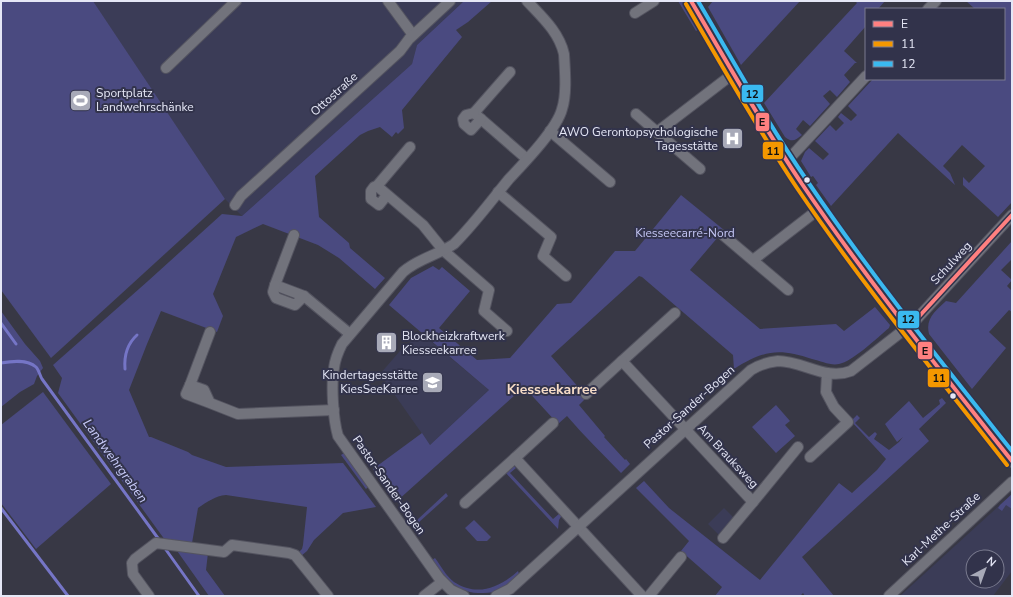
<svg xmlns="http://www.w3.org/2000/svg" width="1013" height="597" font-family="'Nunito Sans',sans-serif">
	<style>
		.built { fill: #3b3c57; fill-rule: evenodd }
		.green { fill: #4a4a80 }
		.lines { fill: none; stroke-linecap: round; stroke-linejoin: round }
		.stream { stroke: #7575c6; stroke-width: 3 }
		.minor-casing { stroke: #545460; stroke-width: 12 }
		.tertiary-casing { stroke: #545460; stroke-width: 14 }
		.minor { stroke: #72737c; stroke-width: 10 }
		.tertiary { stroke: #72737c; stroke-width: 12 }
		.bus-1-casing { stroke: #32334b; stroke-width: 7 }
		.bus-2-casing { stroke: #32334b; stroke-width: 7 }
		.bus-3-casing { stroke: #32334b; stroke-width: 7 }
		.bus-1 { stroke: #ff8080; stroke-width: 4 }
		.bus-2 { stroke: #f49700; stroke-width: 4 }
		.bus-3 { stroke: #3ab9f0; stroke-width: 4 }
		.bus-dot { fill: #e5e7f6; stroke: #32334b; stroke-width: 1.5 }
		.labels { text-anchor: middle; dominant-baseline: central; stroke-width: 4; stroke-linejoin: round; paint-order: stroke }
		.poi-label { font-size: 12px; fill: #e5e7f6; stroke: #32334b; text-anchor: start }
		.street-label { font-size: 12px; fill: #e5e7f6; stroke: #32334b }
		.park-label { font-size: 12px; fill: #c5c7f5; stroke: #32334b }
		.water-label { font-size: 13px; font-style: italic; fill: #c9ccfa; stroke: #32334b }
		.quarter-label { font-size: 14px; font-weight: bold; fill: #f6dcc7; stroke: #32334b }
		.line-badge { stroke: #32334b; stroke-width: 1.5 }
		.pale-badge-label { font-size: 11px; text-anchor: middle; font-weight: bold; fill: #111 }
	</style>
	<rect width="100%" height="100%" fill="#383845"/>
	<g class="built">
		<polygon points="93,1 464,1 417,45 412,64 242,216 225,199"/>
		<polygon points="421,333 489,390 430,445 380,374 406,344 408,345 413,338 415,340"/>
		<path d="M1012,494V571L993,596H900ZM973,557H997V581H973Z"/>
		<polygon points="724,508 735,519 720,536 708,524"/>
	</g>
	<g class="green">
		<polygon points="1,1 93,1 225,199 51,358 1,290"/>
		<path d="M464,1H492L468,22L456,30L462,37L402,110L404,128L398,134L396,132L392,137L380,127L368,131L360,135L315,176L319,217L349,243L350,248L385,278L375,289L339,258L318,245L263,224L236,237L213,294L223,316L217,332L161,311L147,344L129,390L149,437H151L188,452L192,455L226,467L343,463L376,507L343,513L314,540L307,551L301,556L298,553L302,549L303,545L307,507L226,495C215,496 207,502 198,508L192,543L165,540L58,393L62,378L53,365L148,281L222,214L242,216L412,64L417,45Z"/>
		<polygon points="678,1 685,1 701,28 696,31"/>
		<polygon points="713,1 800,1 741,65 708,7"/>
		<path d="M855,1H885L878,9H866V26L844,51L857,63H855L844,75L850,82L837,97L830,90L823,96L830,104L810,126L803,120L796,129L802,135C796,140 792,143 785,137L764,103L857,3Z"/>
		<polygon points="966,1 1012,1 1012,202 998,217 963,185 963,177 969,183 985,166 962,145 943,166 950,173 955,185 898,133 831,206 816,185 818,183 813,176 811,177 801,161 805,152 809,148 823,160 829,154 815,141 830,125 836,131 844,123 838,117 841,113 851,121 857,115 848,106 873,79 1004,79 1004,9 975,9"/>
		<polygon points="754,125 759,126 808,203 807,208"/>
		<path d="M681,195L724,230L690,270L760,329L836,324L844,331L875,307L890,325L889,328C878,337 852,362 839,364C831,366 821,361 812,359C779,348 764,350 734,369L733,355L642,277L639,276L551,356L587,397L579,405L605,436L604,437L625,460L626,459L630,464L621,473C603,454 584,436 567,416L558,424L524,387L397,501L373,469L422,433L430,445L489,390L389,305L411,278L433,266L439,270L442,267L470,291L439,328L477,360L510,358L557,304L571,303L615,251H635Z"/>
		<path d="M1012,241V261L1011,260L1001,270L1012,280L1007,286L1012,291V312L1009,310L989,332L1006,348L972,389L929,334C925,318 936,311 946,301L956,303Z"/>
		<polygon points="1,311 25,344 40,361 43,368 37,376 34,384 20,392 1,407"/>
		<polygon points="43,392 111,484 36,549 1,503 1,425"/>
		<polygon points="942,398 946,403 919,429 929,441 802,557 834,596 805,596 803,593 800,596 715,596 722,587 681,551 689,541 636,488 644,481 669,508 760,580 839,483 852,493 877,470 886,459 851,421 857,415 860,418 855,423 869,437 875,432 877,434 874,439 889,450 899,442 903,437 897,442 885,424 909,401 923,418 940,404 939,400"/>
		<polygon points="776,405 790,421 785,425 795,436 776,453 752,427"/>
		<polygon points="344,453 368,487 366,489 341,455"/>
		<polygon points="513,465 516,468 510,473 553,519 560,513 562,515 559,520 558,529 505,472"/>
		<polygon points="446,493 448,496 418,523 416,521"/>
		<polygon points="1012,494 1012,509 1006,505 1002,511 998,508 1000,505"/>
		<polygon points="474,520 491,537 487,541 477,541 465,528"/>
		<polygon points="175,548 208,553 206,570 225,596 209,596"/>
		<path d="M435,558C441,566 446,576 454,582C477,597 499,588 518,571L519,574C513,580 506,587 497,591C491,593 485,593 478,593C455,592 445,577 432,560Z"/>
	</g>
	<g class="lines">
		<g class="stream">
			<polyline points="1,323 16,344"/>
			<path d="M1,363C12,361 27,359 36,367C39,370 40,376 42,379L160,541"/>
			<path d="M125,369C124,356 127,344 137,335"/>
			<polyline points="1,508 68,596"/>
			<polyline points="164,547 199,596"/>
		</g>
		<defs>
			<g id="minor">
				<polyline points="388,1 413,35"/>
				<polyline points="928,9 936,1"/>
				<polyline points="635,13 654,1"/>
				<polyline points="166,68 236,1"/>
				<polyline points="510,72 474,113 527,159"/>
				<polyline points="474,113 466,115 463,119 464,124 471,130 481,119"/>
				<polyline points="636,114 700,169"/>
				<polyline points="550,131 610,182"/>
				<polyline points="657,132 734,73"/>
				<polyline points="787,161 866,76"/>
				<polyline points="377,186 410,147"/>
				<polyline points="498,192 551,237 543,256 566,276"/>
				<polyline points="387,195 379,205 371,199 371,191 374,187 377,186 423,225 444,251 489,290 484,311 507,331"/>
				<polyline points="235,205 241,196 400,51 409,39 450,1"/>
				<polyline points="294,235 275,285 304,296 350,334"/>
				<polyline points="723,235 788,290"/>
				<polyline points="753,260 819,209"/>
				<polyline points="275,285 273,292 276,298 295,305 304,296"/>
				<polyline points="675,313 622,361 753,502 798,447"/>
				<polyline points="190,385 210,332"/>
				<polyline points="586,394 622,361"/>
				<polyline points="210,403 186,394 190,385 204,390 210,403 238,414 334,410"/>
				<polyline points="553,423 515,458 642,596"/>
				<polyline points="810,457 848,422 834,407 826,392 827,373"/>
				<polyline points="465,503 515,458"/>
				<polyline points="723,538 753,502"/>
				<polyline points="149,596 133,574 132,563 135,559 156,543 224,552 232,545 289,553 295,555 328,596"/>
				<polyline points="424,596 442,582"/>
				<path d="M464,596L451,590L439,578L338,436C333,419 331,385 334,368C335,359 338,352 342,344L403,272C417,259 438,255 454,244C474,224 491,201 509,179C524,163 557,129 562,109C567,94 565,71 564,54C559,32 542,17 527,1"/>
				<path d="M496,596L510,589L751,370C759,365 769,362 778,361C803,361 826,381 851,371L914,322L1012,215"/>
				<polyline points="649,596 681,557"/>
				<polyline points="889,596 1012,482"/>
			</g>
			<path id="tertiary" d="M691,1C733,71 772,143 819,209C880,296 947,378 1012,461"/>
		</defs>
		<use href="#minor" class="minor-casing"/>
		<use href="#tertiary" class="tertiary-casing"/>
		<use href="#minor" class="minor"/>
		<use href="#tertiary" class="tertiary"/>
		<defs>
			<g id="bus-1">
				<path d="M691,1C727,62 762,125 802,184C867,280 940,370 1012,461"/>
				<polyline points="907,327 914,322 1012,215"/>
			</g>
			<path id="bus-2" d="M686,4C722,66 757,128 797,188C862,284 936,374 1007,465"/>
			<path id="bus-3" d="M698,1C734,62 768,124 808,182C871,275 942,363 1012,451"/>
		</defs>
		<use href="#bus-1" class="bus-1-casing"/>
		<use href="#bus-2" class="bus-2-casing"/>
		<use href="#bus-3" class="bus-3-casing"/>
		<use href="#bus-1" class="bus-1"/>
		<use href="#bus-2" class="bus-2"/>
		<use href="#bus-3" class="bus-3"/>
	</g>
	<defs>
		<symbol id="stadium-square" viewBox="-11 -11 22 22"><rect x="-9" y="-9" width="18" height="18" rx="4" fill="#a8aab8" stroke="#32334b"/><path d="M0-5a6.5 5 0 1 0 0 10a6.5 5 0 1 0 0-10ZM-3.5-1.8h7v3.6h-7Z" fill="#fff"/></symbol>
		<symbol id="hospital-square" viewBox="-11 -11 22 22"><rect x="-9" y="-9" width="18" height="18" rx="4" fill="#a8aab8" stroke="#32334b"/><path d="M-5-5h3v3.5h4V-5h3V5h-3V1.5h-4V5h-3Z" fill="#fff"/></symbol>
		<symbol id="building-square" viewBox="-11 -11 22 22"><rect x="-9" y="-9" width="18" height="18" rx="4" fill="#a8aab8" stroke="#32334b"/><path d="M-4-6H4V6H1V3H-1V6H-4ZM-2.5-4.3h1.7v1.8h-1.7ZM.8-4.3h1.7v1.8H.8ZM-2.5-1h1.7V.8h-1.7ZM.8-1h1.7V.8H.8Z" fill="#fff"/></symbol>
		<symbol id="school-square" viewBox="-11 -11 22 22"><rect x="-9" y="-9" width="18" height="18" rx="4" fill="#a8aab8" stroke="#32334b"/><path d="M0-5L7-2L0 1L-7-2ZM-4 1L0 2.5L4 1V4Q0 6-4 4Z" fill="#fff"/></symbol>
	</defs>
	<g fill-rule="evenodd">
		<use href="#stadium-square" x="68" y="88" width="25" height="25"/>
		<use href="#hospital-square" x="720" y="126" width="25" height="25"/>
		<use href="#building-square" x="374" y="330" width="25" height="25"/>
		<use href="#school-square" x="420" y="370" width="25" height="25"/>
	</g>
	<g class="bus-dot">
		<circle cx="807" cy="180" r="3.5"/>
		<circle cx="953" cy="396" r="3.5"/>
	</g>
	<g class="labels">
		<g class="poi-label">
			<text x="96" y="93">Sportplatz<tspan x="96" dy="14">Landwehrschänke</tspan></text>
			<text x="718" y="132" text-anchor="end">AWO Gerontopsychologische<tspan x="718" dy="14">Tagesstätte</tspan></text>
			<text x="402" y="336">Blockheizkraftwerk<tspan x="402" dy="14">Kiesseekarree</tspan></text>
			<text x="418" y="375" text-anchor="end">Kindertagesstätte<tspan x="418" dy="14">KiesSeeKarree</tspan></text>
		</g>
		<g class="street-label">
			<text transform="translate(334 94) rotate(-42)">Ottostraße</text>
			<text transform="translate(951 263) rotate(-47)">Schulweg</text>
			<text transform="translate(689 407) rotate(-42)">Pastor-Sander-Bogen</text>
			<text transform="translate(728 456) rotate(47)">Am Brauksweg</text>
			<text transform="translate(389 485) rotate(55)">Pastor-Sander-Bogen</text>
			<text transform="translate(941 529) rotate(-43)">Karl-Methe-Straße</text>
		</g>
		<g class="park-label">
			<text x="685" y="233">Kiesseecarré-Nord</text>
		</g>
		<g class="water-label">
			<text transform="translate(115 461) rotate(54)">Landwehrgraben</text>
		</g>
		<g class="quarter-label">
			<text x="552" y="389">Kiesseekarree</text>
		</g>
	</g>
	<g class="line-badge">
		<rect x="741" y="84" width="23" height="19" rx="4" fill="#3ab9f0"/>
		<rect x="755" y="112" width="15" height="20" rx="4" fill="#ff8080"/>
		<rect x="762" y="141" width="22" height="19" rx="4" fill="#f49700"/>
		<rect x="897" y="310" width="23" height="19" rx="4" fill="#3ab9f0"/>
		<rect x="917" y="341" width="16" height="19" rx="4" fill="#ff8080"/>
		<rect x="927" y="368" width="23" height="20" rx="4" fill="#f49700"/>
	</g>
	<g class="pale-badge-label">
		<text x="752" y="98">12</text>
		<text x="762" y="126">E</text>
		<text x="773" y="155">11</text>
		<text x="908" y="323">12</text>
		<text x="925" y="355">E</text>
		<text x="939" y="382">11</text>
	</g>
	<rect width="1013" height="597" fill="none" stroke="#e5e7f6" stroke-width="4"/>
	<rect x="865" y="8" width="140" height="72" fill="#32334b" stroke="#7a7b8f"/>
	<rect x="873" y="21" width="20" height="6" fill="#ff8080" stroke="#7a7b8f"/>
	<text x="901" y="28" font-size="12" fill="#e5e7f6">E</text>
	<rect x="873" y="41" width="20" height="6" fill="#f49700" stroke="#7a7b8f"/>
	<text x="901" y="48" font-size="12" fill="#e5e7f6">11</text>
	<rect x="873" y="61" width="20" height="6" fill="#3ab9f0" stroke="#7a7b8f"/>
	<text x="901" y="68" font-size="12" fill="#e5e7f6">12</text>
	<g transform="translate(985 569) rotate(41)"><circle r="19" fill="#32334b" stroke="#7a7b8f"/>
	<path d="M0-3L7 15L0 10L-7 15Z" fill="#a8aab8"/>
	<text y="-6" font-size="11" font-weight="bold" text-anchor="middle" fill="#e5e7f6">N</text>
	</g>
</svg>
